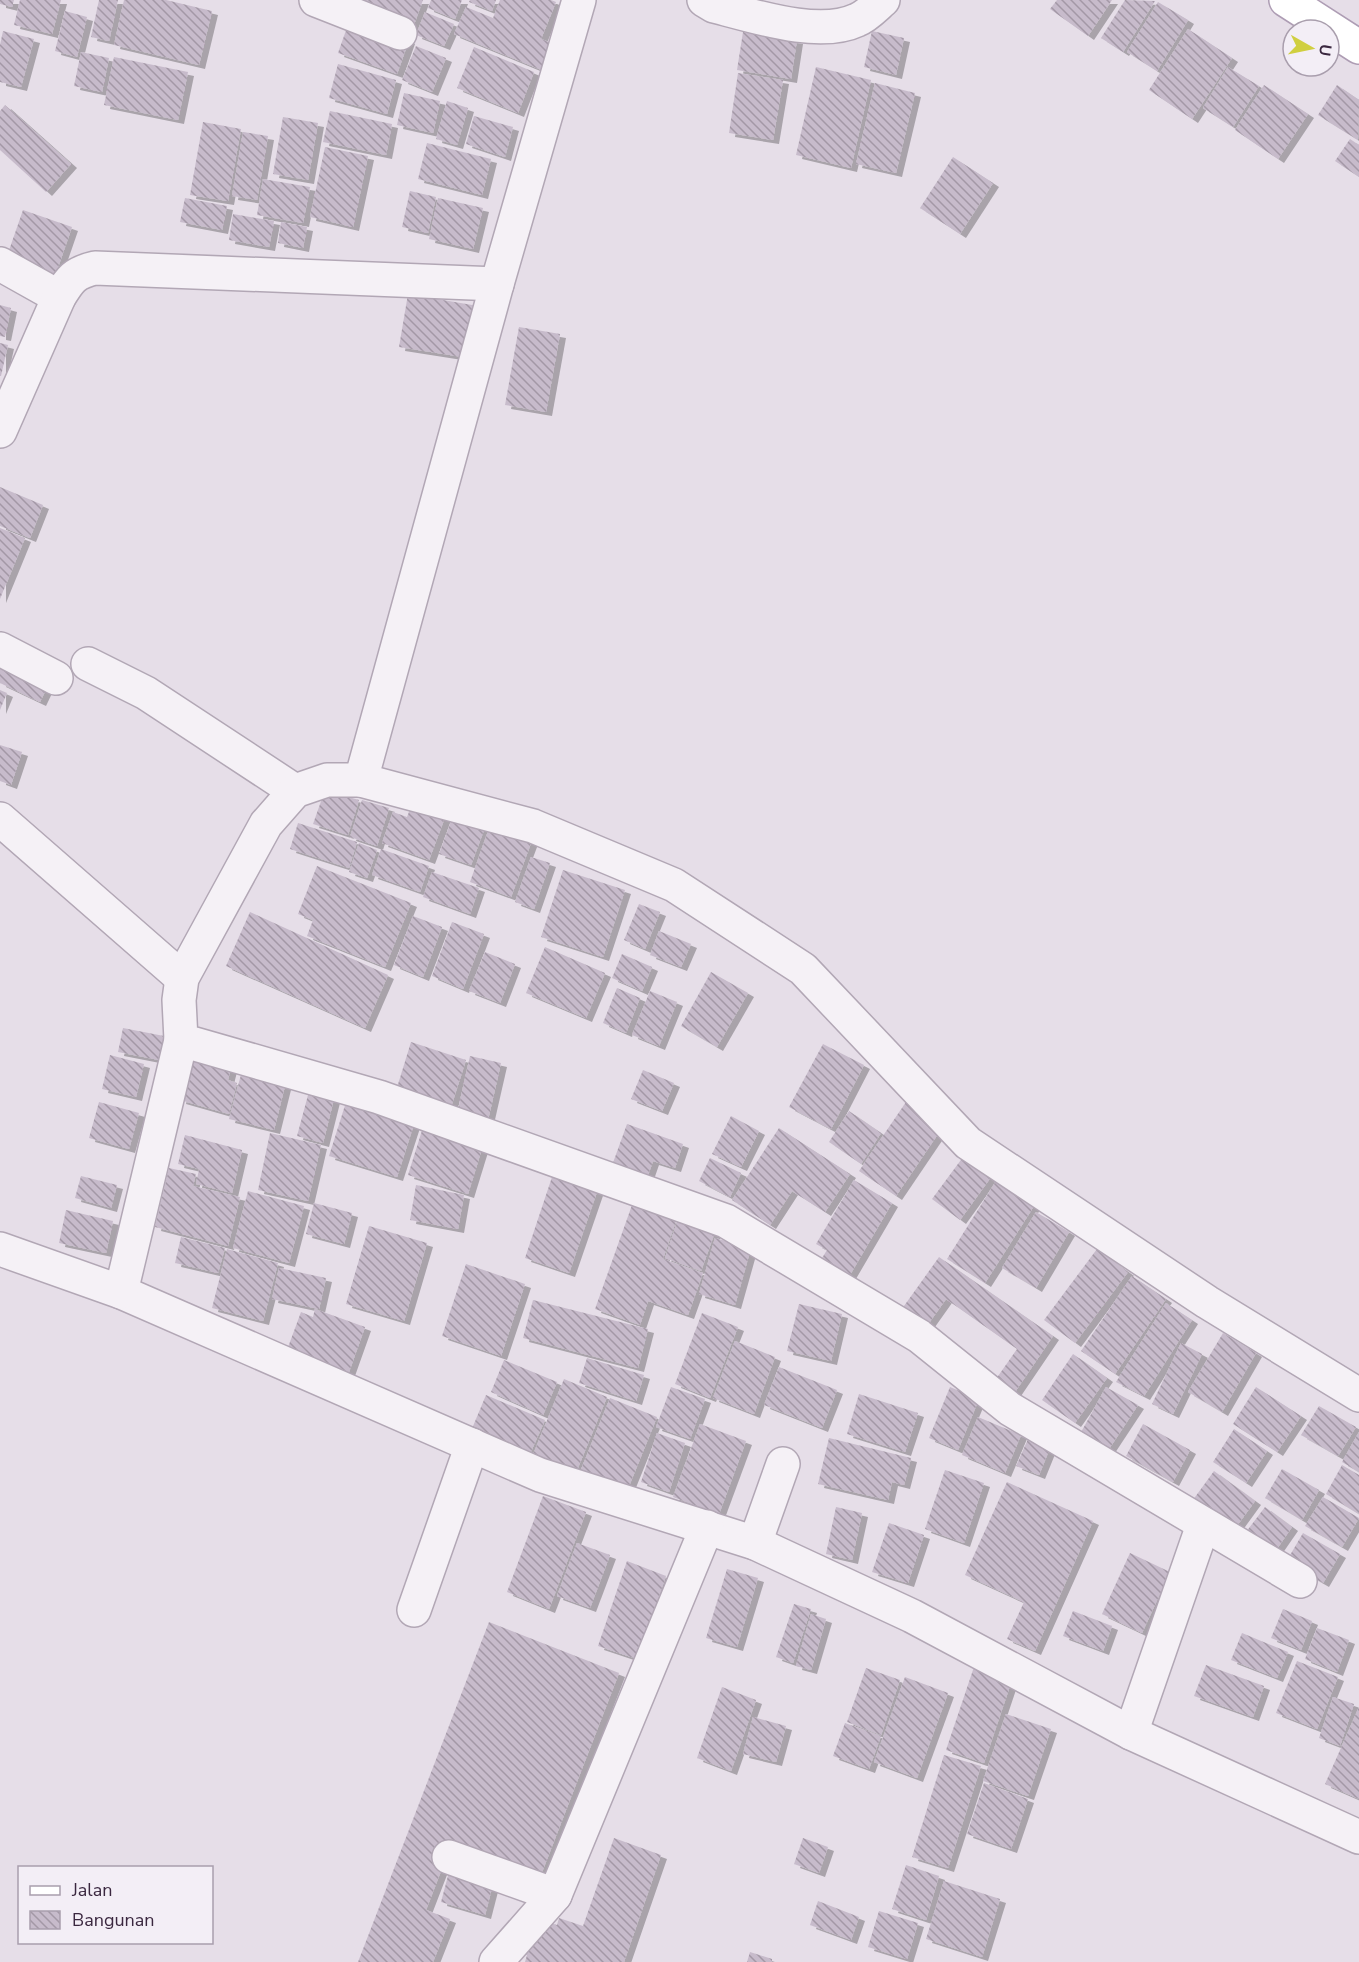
<svg xmlns="http://www.w3.org/2000/svg" width="1359" height="1962" font-family="'Nunito Sans',sans-serif">
	<style>
		.building { fill: url(#building-back-hatch); filter: url(#shadow) }
		.lines { fill: none; stroke-linecap: round; stroke-linejoin: round }
		.minor-casing { stroke: #b2a7b5; stroke-width: 36 }
		.major-casing { stroke: #ae9db4; stroke-width: 36 }
		.minor { stroke: #f5f1f6; stroke-width: 33 }
		.major { stroke: #fff; stroke-width: 33 }
	</style>
	<defs>
		<pattern id="building-back-hatch" width="6" height="6" patternUnits="userSpaceOnUse" patternTransform="scale(1.5)"><rect width="6" height="6" fill="#c7bbcb"/><path d="M-1 5l2 2M0 0l6 6M5-1l2 2" fill="none" stroke="#a398a6"/></pattern>
		<filter id="shadow"><feDropShadow dx="6" dy="4" stdDeviation="0" flood-color="#0004"/></filter>
	</defs>
	<rect width="100%" height="100%" fill="#e6dee8"/>
	<g class="building">
		<polygon points="0,0 14,0 12,7 0,4"/>
		<polygon points="20,0 61,0 52,34 14,25"/>
		<polygon points="99,0 118,0 109,41 91,37"/>
		<polygon points="124,0 166,0 212,11 199,65 114,45"/>
		<polygon points="354,0 423,0 412,30"/>
		<polygon points="431,0 462,0 455,19 428,8"/>
		<polygon points="470,0 496,0 492,11 469,2"/>
		<polygon points="500,0 551,0 556,2 541,39 554,44 544,71 454,34 466,7 493,18"/>
		<polygon points="1057,0 1112,0 1088,36 1050,9"/>
		<polygon points="1125,0 1155,1 1123,52 1101,38"/>
		<polygon points="1158,2 1188,20 1157,71 1127,52"/>
		<polygon points="65,11 87,17 77,57 55,51"/>
		<polygon points="425,12 454,24 444,46 416,35"/>
		<polygon points="350,19 409,40 397,74 338,53"/>
		<polygon points="1188,29 1232,58 1192,119 1149,90"/>
		<polygon points="3,31 34,39 21,87 0,82 0,45"/>
		<polygon points="872,31 904,38 896,75 864,67"/>
		<polygon points="743,32 797,40 791,79 737,70"/>
		<polygon points="416,46 446,58 432,92 402,80"/>
		<polygon points="474,47 534,72 518,113 457,88"/>
		<polygon points="81,52 109,58 102,92 74,86"/>
		<polygon points="114,57 188,72 178,120 104,105"/>
		<polygon points="338,64 396,80 387,114 329,98"/>
		<polygon points="816,67 871,80 851,168 796,155"/>
		<polygon points="1228,67 1259,86 1233,127 1203,108"/>
		<polygon points="738,73 783,80 773,140 729,133"/>
		<polygon points="875,83 915,93 896,173 856,164"/>
		<polygon points="1264,85 1308,114 1278,159 1235,130"/>
		<polygon points="1337,85 1359,100 1358,140 1318,115"/>
		<polygon points="404,93 440,101 433,133 397,125"/>
		<polygon points="447,101 468,108 457,145 436,139"/>
		<polygon points="5,105 71,164 46,192 0,150 0,111"/>
		<polygon points="330,111 392,124 386,155 323,142"/>
		<polygon points="474,116 513,127 505,157 466,144"/>
		<polygon points="283,117 318,123 308,180 273,174"/>
		<polygon points="203,122 241,129 228,201 190,195"/>
		<polygon points="243,132 268,136 257,200 232,196"/>
		<polygon points="1350,139 1359,145 1359,177 1335,161"/>
		<polygon points="427,143 491,159 482,195 418,179"/>
		<polygon points="325,147 368,156 353,227 310,217"/>
		<polygon points="953,157 993,183 960,234 920,208"/>
		<polygon points="263,179 310,187 303,223 257,215"/>
		<polygon points="410,191 436,197 428,233 402,227"/>
		<polygon points="185,198 227,206 222,230 180,222"/>
		<polygon points="438,198 483,208 473,249 429,239"/>
		<polygon points="23,210 72,227 55,276 6,259"/>
		<polygon points="233,214 274,221 269,247 229,240"/>
		<polygon points="281,222 307,227 303,248 278,243"/>
		<polygon points="408,294 478,306 469,358 399,347"/>
		<polygon points="0,305 11,308 5,337 0,336"/>
		<polygon points="519,327 560,334 546,412 505,405"/>
		<polygon points="0,343 8,345 1,376 0,376"/>
		<polygon points="0,487 43,505 30,538 0,526"/>
		<polygon points="0,528 25,538 0,599"/>
		<polygon points="0,657 50,681 40,702 0,683"/>
		<polygon points="0,690 7,693 0,710"/>
		<polygon points="0,745 22,752 11,785 0,781"/>
		<polygon points="325,790 359,800 348,835 313,824"/>
		<polygon points="414,799 447,812 429,860 382,843 393,812 407,817"/>
		<polygon points="362,800 389,808 377,846 350,837"/>
		<polygon points="455,810 487,822 471,865 439,854"/>
		<polygon points="492,820 534,835 511,897 470,882"/>
		<polygon points="298,823 357,842 349,868 290,849"/>
		<polygon points="359,843 377,850 367,878 349,872"/>
		<polygon points="381,849 429,866 420,892 372,875"/>
		<polygon points="531,857 550,863 534,909 515,902"/>
		<polygon points="317,866 411,903 385,967 307,936 313,920 298,914"/>
		<polygon points="563,870 625,890 603,957 541,937"/>
		<polygon points="432,872 479,888 470,914 423,897"/>
		<polygon points="639,904 660,912 645,949 624,940"/>
		<polygon points="250,912 388,975 365,1028 226,966"/>
		<polygon points="413,916 442,927 423,977 394,965"/>
		<polygon points="452,922 484,934 463,989 432,976"/>
		<polygon points="659,931 691,944 681,967 650,955"/>
		<polygon points="545,947 605,973 586,1018 526,993"/>
		<polygon points="485,952 515,964 500,1003 469,991"/>
		<polygon points="622,954 652,967 642,991 612,978"/>
		<polygon points="711,972 748,993 717,1047 681,1026"/>
		<polygon points="617,988 640,998 626,1033 603,1023"/>
		<polygon points="650,991 677,1002 659,1046 632,1035"/>
		<polygon points="123,1028 164,1036 159,1060 118,1052"/>
		<polygon points="411,1042 466,1060 450,1110 395,1094"/>
		<polygon points="823,1044 864,1065 831,1129 789,1107"/>
		<polygon points="110,1055 144,1064 136,1097 102,1089"/>
		<polygon points="470,1056 501,1063 488,1120 457,1114"/>
		<polygon points="191,1058 231,1068 228,1080 237,1083 229,1114 180,1100"/>
		<polygon points="643,1070 674,1083 662,1111 631,1099"/>
		<polygon points="242,1071 286,1082 274,1130 229,1119"/>
		<polygon points="311,1084 336,1091 323,1143 297,1136"/>
		<polygon points="347,1099 415,1121 397,1177 329,1156"/>
		<polygon points="99,1102 139,1113 129,1149 89,1138"/>
		<polygon points="906,1102 942,1128 896,1196 859,1171"/>
		<polygon points="849,1111 881,1133 861,1164 829,1142"/>
		<polygon points="731,1116 759,1131 741,1167 712,1154"/>
		<polygon points="424,1124 484,1142 468,1194 408,1175"/>
		<polygon points="627,1124 683,1144 675,1168 653,1161 645,1184 610,1171"/>
		<polygon points="779,1128 850,1174 825,1212 792,1191 770,1225 732,1200"/>
		<polygon points="270,1133 321,1145 308,1201 258,1190"/>
		<polygon points="185,1135 242,1150 232,1193 196,1184 199,1169 178,1164"/>
		<polygon points="966,1153 994,1173 960,1220 932,1199"/>
		<polygon points="710,1158 741,1173 730,1197 699,1181"/>
		<polygon points="169,1168 196,1174 193,1186 240,1197 228,1246 155,1227"/>
		<polygon points="554,1171 599,1186 569,1273 525,1258"/>
		<polygon points="81,1176 117,1185 111,1208 75,1198"/>
		<polygon points="854,1180 892,1203 847,1280 819,1263 827,1250 816,1244"/>
		<polygon points="996,1181 1034,1206 985,1283 947,1259"/>
		<polygon points="416,1185 464,1195 458,1229 410,1220"/>
		<polygon points="248,1191 304,1206 289,1263 233,1248"/>
		<polygon points="314,1203 352,1213 344,1244 306,1234"/>
		<polygon points="632,1205 676,1221 663,1259 703,1273 688,1315 648,1301 640,1325 595,1309"/>
		<polygon points="66,1210 113,1221 106,1253 59,1243"/>
		<polygon points="1036,1212 1069,1232 1036,1288 1002,1268"/>
		<polygon points="678,1219 715,1232 701,1271 665,1258"/>
		<polygon points="369,1226 427,1243 404,1321 346,1304"/>
		<polygon points="181,1237 225,1248 218,1273 175,1263"/>
		<polygon points="715,1238 751,1248 735,1305 699,1294"/>
		<polygon points="227,1249 278,1263 263,1321 212,1308"/>
		<polygon points="1097,1249 1128,1272 1075,1343 1044,1320"/>
		<polygon points="939,1257 1053,1336 1015,1392 996,1379 1017,1349 946,1299 924,1330 899,1313"/>
		<polygon points="466,1264 525,1284 501,1356 442,1336"/>
		<polygon points="279,1268 326,1278 319,1309 272,1299"/>
		<polygon points="1132,1276 1166,1299 1115,1374 1081,1351"/>
		<polygon points="533,1300 648,1329 638,1368 523,1338"/>
		<polygon points="1166,1303 1192,1320 1144,1396 1116,1382"/>
		<polygon points="799,1304 842,1314 831,1361 787,1351"/>
		<polygon points="315,1309 365,1327 349,1372 287,1350 301,1312 313,1317"/>
		<polygon points="702,1313 738,1327 710,1398 675,1384"/>
		<polygon points="1223,1333 1256,1353 1222,1412 1188,1392"/>
		<polygon points="735,1341 775,1357 754,1414 713,1398"/>
		<polygon points="1181,1343 1202,1354 1173,1414 1152,1404"/>
		<polygon points="1073,1354 1107,1378 1075,1423 1042,1400"/>
		<polygon points="587,1358 644,1375 636,1401 579,1383"/>
		<polygon points="504,1360 557,1382 543,1415 491,1392"/>
		<polygon points="779,1367 837,1390 822,1428 764,1405"/>
		<polygon points="564,1379 607,1397 573,1480 530,1462"/>
		<polygon points="671,1387 705,1399 690,1439 656,1427"/>
		<polygon points="950,1387 979,1399 958,1450 929,1438"/>
		<polygon points="1106,1387 1138,1405 1107,1452 1080,1434"/>
		<polygon points="1256,1387 1301,1416 1277,1452 1233,1424"/>
		<polygon points="859,1394 918,1413 905,1452 847,1434"/>
		<polygon points="486,1395 545,1420 529,1456 471,1431"/>
		<polygon points="610,1398 657,1417 627,1491 580,1472"/>
		<polygon points="1319,1406 1356,1427 1338,1456 1301,1435"/>
		<polygon points="978,1417 1021,1435 1005,1473 962,1455"/>
		<polygon points="700,1424 746,1441 719,1514 673,1497"/>
		<polygon points="1143,1424 1190,1450 1173,1482 1126,1456"/>
		<polygon points="1234,1429 1267,1451 1246,1483 1213,1462"/>
		<polygon points="1359,1432 1359,1472 1342,1462"/>
		<polygon points="657,1433 685,1443 669,1492 641,1482"/>
		<polygon points="829,1438 911,1458 904,1485 892,1482 888,1500 818,1484"/>
		<polygon points="1028,1439 1050,1448 1039,1475 1016,1466"/>
		<polygon points="1342,1465 1359,1475 1359,1514 1326,1494"/>
		<polygon points="1282,1469 1319,1490 1302,1520 1265,1498"/>
		<polygon points="945,1470 984,1483 964,1543 925,1529"/>
		<polygon points="1214,1471 1255,1501 1231,1534 1190,1504"/>
		<polygon points="1007,1482 1093,1521 1035,1651 1007,1639 1024,1602 965,1575"/>
		<polygon points="543,1496 586,1512 549,1609 507,1592"/>
		<polygon points="1323,1497 1359,1518 1342,1547 1305,1526"/>
		<polygon points="836,1507 862,1513 852,1560 826,1554"/>
		<polygon points="1265,1507 1292,1527 1274,1553 1243,1536"/>
		<polygon points="889,1523 924,1535 908,1583 872,1572"/>
		<polygon points="1303,1533 1340,1554 1323,1583 1286,1562"/>
		<polygon points="577,1543 610,1555 590,1608 557,1596"/>
		<polygon points="1130,1553 1170,1572 1142,1633 1102,1614"/>
		<polygon points="627,1561 666,1576 637,1659 598,1646"/>
		<polygon points="727,1569 758,1578 737,1647 706,1638"/>
		<polygon points="794,1604 811,1609 793,1663 776,1657"/>
		<polygon points="1283,1609 1312,1621 1301,1650 1271,1638"/>
		<polygon points="1073,1611 1112,1626 1103,1651 1063,1636"/>
		<polygon points="811,1614 826,1619 811,1670 796,1666"/>
		<polygon points="489,1622 619,1673 539,1880 451,1845 426,1910 450,1919 433,1962 358,1962"/>
		<polygon points="1317,1628 1349,1640 1337,1672 1305,1659"/>
		<polygon points="1242,1633 1288,1652 1277,1678 1231,1660"/>
		<polygon points="976,1661 1014,1674 984,1763 946,1750"/>
		<polygon points="1297,1661 1338,1677 1317,1729 1276,1713"/>
		<polygon points="1206,1665 1264,1686 1253,1717 1194,1696"/>
		<polygon points="866,1668 900,1680 881,1735 847,1722"/>
		<polygon points="905,1677 948,1693 917,1778 874,1762"/>
		<polygon points="722,1687 756,1700 731,1771 697,1758"/>
		<polygon points="1333,1697 1354,1704 1340,1746 1319,1738"/>
		<polygon points="1359,1707 1359,1799 1325,1784"/>
		<polygon points="1006,1714 1051,1729 1028,1796 983,1781"/>
		<polygon points="753,1717 786,1726 776,1762 743,1754"/>
		<polygon points="845,1723 881,1736 869,1769 833,1756"/>
		<polygon points="944,1755 981,1766 948,1868 912,1857"/>
		<polygon points="984,1783 1028,1799 1011,1849 967,1834"/>
		<polygon points="614,1838 661,1855 624,1962 525,1962 527,1955 523,1954 536,1918 557,1925 559,1918 583,1926"/>
		<polygon points="803,1838 828,1847 819,1873 794,1864"/>
		<polygon points="906,1865 939,1876 926,1920 892,1909"/>
		<polygon points="449,1872 493,1884 485,1915 441,1902"/>
		<polygon points="944,1881 1000,1899 982,1957 926,1939"/>
		<polygon points="818,1901 859,1917 851,1940 810,1925"/>
		<polygon points="879,1911 918,1923 907,1959 868,1947"/>
		<polygon points="750,1952 772,1959 772,1962 747,1962"/>
	</g>
	<g class="lines">
		<defs>
			<g id="minor">
				<polyline points="316,0 400,33"/>
				<path d="M704,0L714,6C754,16 819,38 857,20C867,16 875,7 883,0"/>
				<polyline points="0,264 59,297"/>
				<path d="M0,431L59,297C70,279 74,273 95,268L497,284"/>
				<polyline points="0,649 56,678"/>
				<polyline points="88,664 146,693 295,791"/>
				<polyline points="361,780 497,284 579,0"/>
				<polyline points="0,819 182,978"/>
				<polyline points="0,1249 121,1292 540,1475 755,1543 912,1616 1131,1733 1359,1837"/>
				<polyline points="121,1292 181,1040"/>
				<polyline points="755,1543 783,1464"/>
				<polyline points="1300,1581 1010,1409 919,1336 726,1221 379,1097 181,1040 179,1000 182,978 266,824 295,791 327,780 361,780 533,826 674,885 803,969 968,1143 1207,1302 1359,1395"/>
				<polyline points="414,1610 472,1445"/>
				<polyline points="1131,1733 1203,1525"/>
				<polyline points="449,1857 555,1895"/>
				<polyline points="496,1962 555,1895 707,1527"/>
			</g>
			<polyline id="major" points="1286,0 1359,47"/>
		</defs>
		<use href="#minor" class="minor-casing"/>
		<use href="#major" class="major-casing"/>
		<use href="#minor" class="minor"/>
		<use href="#major" class="major"/>
	</g>
	<rect x="18" y="1866" width="195" height="78" fill="#f3eef6" stroke="#a99ead" stroke-width="1.5"/>
	<rect x="30" y="1886" width="30" height="9" fill="#ffffff" stroke="#a99ead" stroke-width="1.5"/>
	<text x="72" y="1896" font-size="18" fill="#3a273f">Jalan</text>
	<rect x="30" y="1911" width="30" height="18" fill="url(#building-back-hatch)" stroke="#a99ead" stroke-width="1.5"/>
	<text x="72" y="1926" font-size="18" fill="#3a273f">Bangunan</text>
	<g transform="translate(1311 48) rotate(99)"><circle r="28" fill="#f3eef6" stroke="#a99ead" stroke-width="1.5"/>
	<path d="M0-4.5L10 22L0 15L-10 22Z" fill="#d0cf40"/>
	<text y="-9" font-size="16" font-weight="bold" text-anchor="middle" fill="#3a273f">U</text>
	</g>
</svg>
